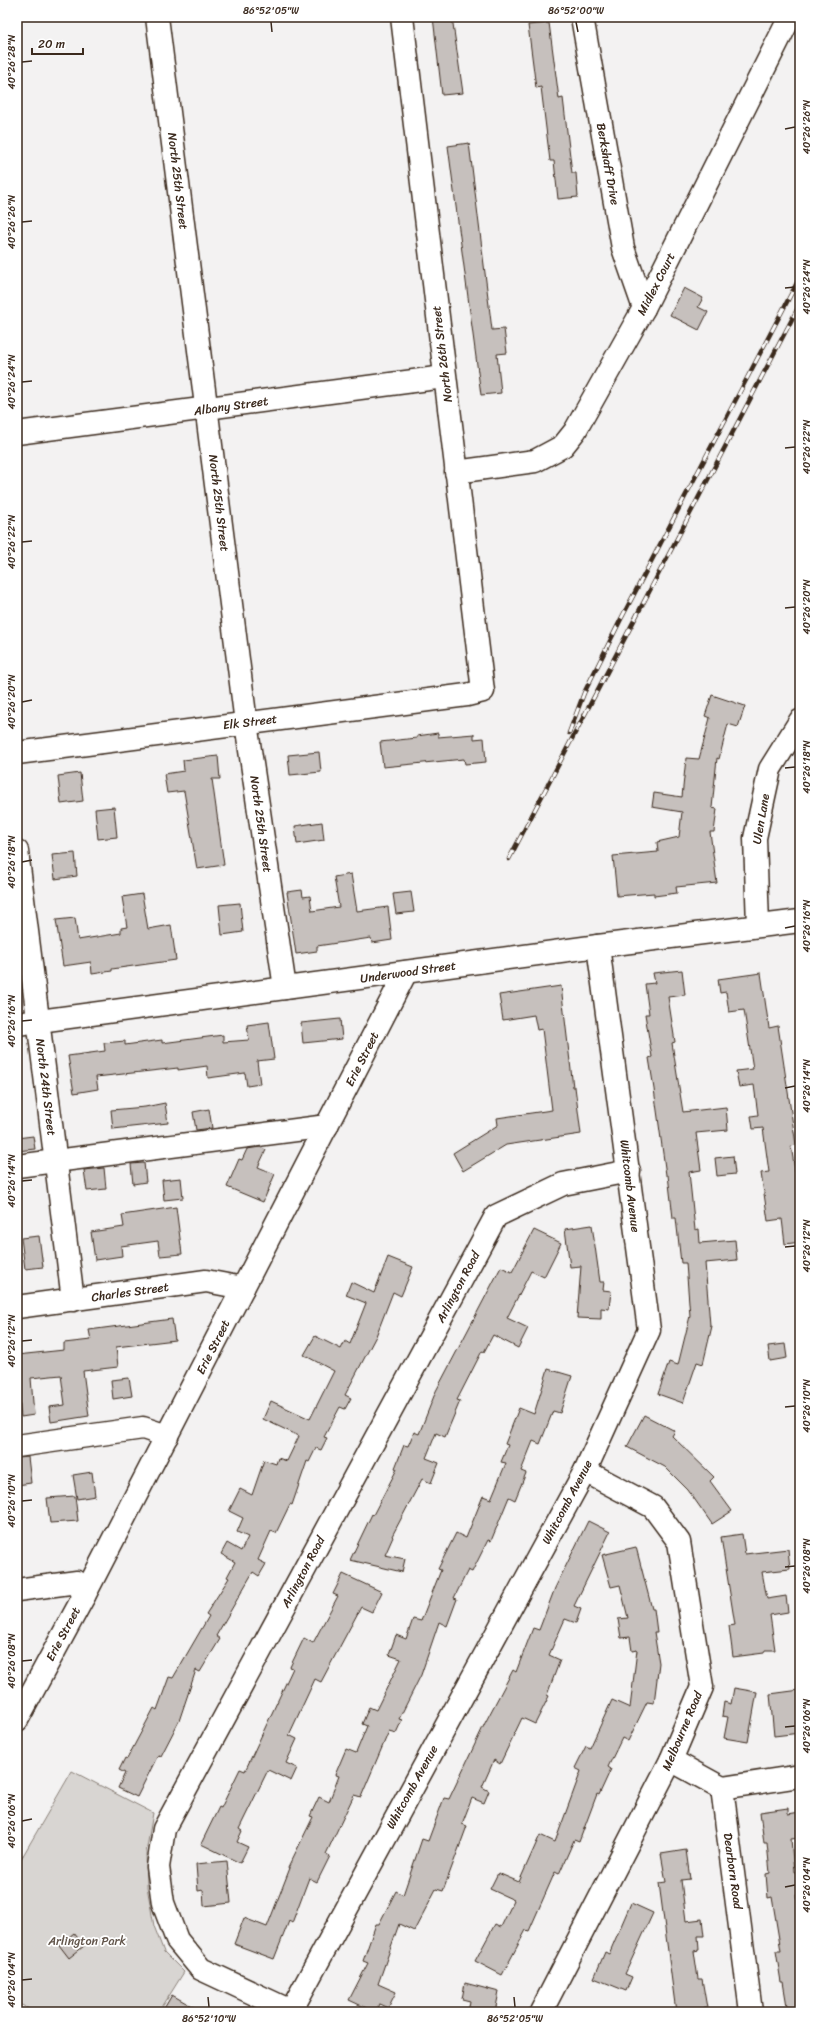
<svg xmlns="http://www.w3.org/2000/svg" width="817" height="2029" font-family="Sriracha,sans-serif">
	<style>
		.green { fill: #d8d5d2; stroke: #8a8078 }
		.building { fill: #c6c0bd; stroke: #3b2a1e }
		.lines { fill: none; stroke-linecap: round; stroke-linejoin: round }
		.minor-casing { stroke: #3b2a1e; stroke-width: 25 }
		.minor { stroke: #fff; stroke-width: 22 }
		.rail-casing { stroke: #3b2a1e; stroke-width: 4.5 }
		.rail { stroke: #fff; stroke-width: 3; stroke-dasharray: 9; stroke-linecap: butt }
		.ticks { fill: none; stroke: #3b2a1e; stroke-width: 1.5 }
		.labels { text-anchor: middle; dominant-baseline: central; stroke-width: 3.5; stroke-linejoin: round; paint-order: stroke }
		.street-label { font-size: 12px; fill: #3b2a1e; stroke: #fff }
		.park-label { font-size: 12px; fill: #62554b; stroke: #fff }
		.neatline { fill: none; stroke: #3b2a1e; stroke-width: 1.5 }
		.ticks-label { font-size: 10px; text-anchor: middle; fill: #3b2a1e }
	</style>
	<rect width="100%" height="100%" fill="#f3f2f2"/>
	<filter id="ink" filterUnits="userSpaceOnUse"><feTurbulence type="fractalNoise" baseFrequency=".025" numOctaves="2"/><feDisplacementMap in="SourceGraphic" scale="8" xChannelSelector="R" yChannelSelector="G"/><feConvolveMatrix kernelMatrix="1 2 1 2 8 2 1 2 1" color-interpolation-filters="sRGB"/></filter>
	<g filter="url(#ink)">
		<polygon class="green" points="72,1771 153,1813 146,1853 147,1887 154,1926 164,1952 184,1972 159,2012 36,2012 17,2003 17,1866"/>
		<g class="building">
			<polygon points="433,17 452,17 463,93 442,95"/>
			<polygon points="549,23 559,99 563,98 572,173 576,173 578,197 558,199 554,161 550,161 541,87 536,88 528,25"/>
			<polygon points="469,143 492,330 504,329 507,353 497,354 501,393 481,395 448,146"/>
			<polygon points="684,288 703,298 698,307 708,312 699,330 670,315"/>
			<polygon points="712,695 745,706 738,727 728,724 719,759 717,758 712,808 717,809 714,832 710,832 717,883 676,887 677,893 654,896 654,893 617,896 613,856 658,852 657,842 679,837 682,812 652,807 654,793 682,797 686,758 699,759 710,718 705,716"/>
			<polygon points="438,733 438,737 474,734 474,739 484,738 486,762 465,764 464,759 383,767 380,742 417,738 417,736"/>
			<polygon points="319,752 321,772 290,775 288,755"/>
			<polygon points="218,756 220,779 212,779 224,865 197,869 184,791 167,793 164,774 184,771 183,760"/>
			<polygon points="80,773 83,801 61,804 58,776"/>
			<polygon points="114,807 117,837 98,839 95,809"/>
			<polygon points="322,822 324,840 297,844 295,826"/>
			<polygon points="75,853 77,876 55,879 52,855"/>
			<polygon points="351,874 357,911 388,907 392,940 372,943 371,938 317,946 317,951 296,954 287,892 302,890 303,897 310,896 312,911 339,907 334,877"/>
			<polygon points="411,892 414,912 396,914 393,894"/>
			<polygon points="142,894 148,929 171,925 176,960 112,969 112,971 92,974 91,962 63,966 56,920 75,918 78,940 121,933 121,928 127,927 122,897"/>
			<polygon points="240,903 243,932 222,935 219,905"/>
			<polygon points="682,970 685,995 668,997 675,1042 672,1043 683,1112 726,1107 728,1130 696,1133 701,1170 689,1172 695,1230 699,1229 700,1243 735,1240 737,1260 705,1263 710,1325 712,1326 703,1364 697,1362 683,1403 658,1394 669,1362 678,1365 690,1316 686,1263 681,1263 676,1218 673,1218 668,1175 666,1175 654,1089 649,1058 652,1057 645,1014 649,1014 645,984 655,983 653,973"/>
			<polygon points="761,973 769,1028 778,1026 796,1145 791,1146 800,1200 800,1242 785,1244 782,1219 768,1221 761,1173 769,1172 763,1128 753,1129 751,1116 758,1115 754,1085 739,1087 736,1071 753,1069 744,1010 729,1012 726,992 720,993 718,979"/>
			<polygon points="561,986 573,1087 575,1087 581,1134 506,1145 463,1171 453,1153 498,1125 497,1118 552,1110 542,1029 537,1030 534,1015 503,1020 499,995"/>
			<polygon points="340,1019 342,1039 303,1043 301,1023"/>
			<polygon points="269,1022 274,1059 257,1061 260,1084 247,1086 245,1073 208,1078 207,1066 178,1070 178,1068 96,1077 98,1089 74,1093 68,1056 105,1051 104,1043 125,1041 125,1045 162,1040 162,1043 223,1035 223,1042 249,1040 247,1025"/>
			<polygon points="165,1103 168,1123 113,1129 111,1110 145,1107"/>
			<polygon points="209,1109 212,1128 196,1130 193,1112"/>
			<polygon points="33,1136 35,1149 17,1151 17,1138"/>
			<polygon points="260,1147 266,1150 258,1167 275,1174 263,1202 227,1187 239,1159 242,1160 247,1149"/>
			<polygon points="733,1156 735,1174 717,1176 715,1158"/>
			<polygon points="144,1163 146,1182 133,1184 131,1164"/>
			<polygon points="104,1168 106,1189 87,1191 84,1170"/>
			<polygon points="181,1178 183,1198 164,1200 162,1180"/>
			<polygon points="176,1207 182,1254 160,1256 158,1241 121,1246 122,1256 95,1260 91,1232 124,1227 122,1215"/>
			<polygon points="592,1225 600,1282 604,1282 603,1290 611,1291 609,1309 601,1308 601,1319 577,1318 581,1266 570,1267 565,1229"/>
			<polygon points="534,1230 561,1243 544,1277 531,1271 507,1318 528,1328 518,1348 493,1335 484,1352 482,1351 457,1400 460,1401 445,1437 436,1433 426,1458 439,1463 431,1483 422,1479 392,1536 393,1537 385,1555 405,1559 402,1572 350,1560 372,1514 373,1515 397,1469 395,1468 404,1445 408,1446 414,1432 419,1434 436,1391 501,1267 512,1272"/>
			<polygon points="39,1236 43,1267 25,1269 21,1238"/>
			<polygon points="388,1257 413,1267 401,1296 393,1292 376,1336 345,1395 351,1398 345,1409 340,1407 324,1437 327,1438 321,1450 316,1448 309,1462 307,1461 292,1505 290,1504 276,1533 271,1531 258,1560 266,1564 259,1576 253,1572 216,1636 220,1639 200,1672 196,1670 179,1721 161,1756 158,1755 137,1797 118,1788 125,1773 119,1770 125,1758 127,1759 154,1708 157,1710 169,1677 173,1678 209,1616 206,1614 229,1578 227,1577 235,1562 221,1554 227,1543 241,1551 248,1537 237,1532 243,1518 229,1511 240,1489 252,1495 264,1460 276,1464 278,1458 287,1461 299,1436 263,1419 271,1401 310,1419 334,1371 304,1355 315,1336 341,1349 345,1341 350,1344 366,1303 346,1295 351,1282 374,1293"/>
			<polygon points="172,1319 175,1340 116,1347 118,1367 83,1371 89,1416 51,1422 49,1407 65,1405 61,1375 31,1378 34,1415 21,1417 17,1377 17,1355 64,1350 64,1343 91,1340 89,1330"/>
			<polygon points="785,1344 787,1358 770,1361 768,1346"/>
			<polygon points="548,1369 572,1376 560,1413 553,1411 540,1444 533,1441 521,1471 526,1473 515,1500 509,1497 491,1541 488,1540 472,1572 468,1570 454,1598 457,1599 447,1626 439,1622 421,1675 399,1719 402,1720 396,1733 389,1731 361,1797 354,1795 326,1854 330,1856 317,1882 309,1878 292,1923 289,1921 274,1959 234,1944 244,1918 267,1927 290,1868 288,1868 313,1817 310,1816 319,1797 329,1802 339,1776 335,1775 346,1749 356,1753 367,1726 362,1724 369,1707 376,1710 401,1659 389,1655 396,1635 406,1639 413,1619 421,1621 441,1570 438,1569 456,1533 466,1538 483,1496 491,1499 506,1463 501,1462 508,1445 505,1444 519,1408 534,1414"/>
			<polygon points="129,1378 132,1396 113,1399 111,1380"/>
			<polygon points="644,1415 675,1431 672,1436 714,1477 710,1481 732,1511 712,1524 688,1490 665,1467 627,1447"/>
			<polygon points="28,1457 31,1483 17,1485 17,1458"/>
			<polygon points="92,1472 95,1496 77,1499 73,1475"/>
			<polygon points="75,1496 78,1521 50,1523 47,1498"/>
			<polygon points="588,1521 610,1532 574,1606 581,1609 576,1623 565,1619 549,1655 560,1660 547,1695 549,1696 535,1724 522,1718 500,1764 494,1760 482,1787 489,1791 484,1803 472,1798 462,1824 467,1826 443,1891 436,1889 414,1931 399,1924 378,1984 396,1992 388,2008 379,2004 375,2012 349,2000 368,1963 363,1961 376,1924 379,1924 396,1891 403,1895 422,1839 428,1841 444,1798 449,1799 485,1723 513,1670 516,1672 533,1628 539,1630 555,1588"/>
			<polygon points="742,1534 745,1554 788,1549 790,1569 762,1572 767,1599 786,1596 788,1612 770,1615 775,1650 765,1650 764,1653 733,1657 729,1626 735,1625 721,1537"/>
			<polygon points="636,1547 652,1609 654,1609 657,1632 654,1632 659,1663 654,1703 647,1702 628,1741 622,1738 608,1767 611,1769 599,1795 597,1794 579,1842 574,1840 559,1874 555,1872 529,1931 526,1930 502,1975 475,1961 495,1924 501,1927 514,1900 490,1889 498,1873 519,1882 540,1835 555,1842 581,1771 575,1768 586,1746 590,1748 612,1700 630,1708 637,1650 632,1651 630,1637 621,1638 618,1619 628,1618 620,1585 611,1587 602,1555"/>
			<polygon points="343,1574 382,1592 372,1612 361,1607 321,1682 315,1679 289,1735 297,1739 286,1763 297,1768 291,1781 268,1770 239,1829 242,1831 237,1842 248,1847 240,1863 201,1844 219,1807 221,1808 240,1769 245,1771 293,1668 290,1667 304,1638 313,1643 338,1596 333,1594"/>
			<polygon points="734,1688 757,1692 748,1742 724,1738 728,1717 722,1716 724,1702 731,1704"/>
			<polygon points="800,1690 800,1733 774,1736 770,1694"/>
			<polygon points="788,1808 788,1814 800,1812 800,1838 791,1839 794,1872 800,1871 800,1894 796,1895 800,1921 800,2012 788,2012 783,1982 781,1982 776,1951 781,1951 772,1897 768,1898 766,1874 770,1873 767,1843 764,1843 760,1812"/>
			<polygon points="686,1850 690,1879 681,1880 686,1921 702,1919 704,1936 698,1936 699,1950 694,1951 698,1979 702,1979 707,2008 676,2012 659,1883 666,1882 661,1854"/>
			<polygon points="227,1861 231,1903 204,1906 203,1890 198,1891 196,1864"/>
			<polygon points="631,1903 653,1913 625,1974 632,1977 626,1991 594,1978 605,1952 609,1954"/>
			<polygon points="74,1933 84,1946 69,1958 59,1945"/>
			<polygon points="465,1983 499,1992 495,2012 468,2012 470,2001 462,1999"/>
			<polygon points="172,1995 202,2012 162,2012"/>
		</g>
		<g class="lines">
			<defs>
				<g id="minor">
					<polyline points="157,17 246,723 285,988"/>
					<polyline points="582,17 623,248 644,308"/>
					<polyline points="17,433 444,377"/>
					<polyline points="456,472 535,461 563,446 575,431 644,308 790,17"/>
					<polyline points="17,753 467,695 483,691 402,17"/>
					<polyline points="17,851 73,1300"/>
					<polyline points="758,925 755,838 770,769 800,721"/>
					<polyline points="17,1024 598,946 800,921"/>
					<polyline points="17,1166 327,1126"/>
					<polyline points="17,1307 206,1281 243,1288"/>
					<polyline points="17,1446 143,1428 167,1436"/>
					<polyline points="17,1590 77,1582 84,1596"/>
					<polyline points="17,1720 84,1596 406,972"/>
					<polyline points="671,1760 722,1788 751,2012"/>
					<polyline points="722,1788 800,1776"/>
					<polyline points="291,2011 585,1471 649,1330 598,946"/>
					<polyline points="293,2012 201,1969 177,1940 163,1903 158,1867 164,1829 496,1216 563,1184 629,1171"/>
					<polyline points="541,2012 671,1760 702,1687 679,1542 653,1507 585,1471"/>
				</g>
			</defs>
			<use href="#minor" class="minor-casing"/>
			<use href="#minor" class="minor"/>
			<defs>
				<g id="rail">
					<polyline points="569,733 584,693 621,619 800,277"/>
					<polyline points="509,859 800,304"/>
				</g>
			</defs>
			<use href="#rail" class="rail-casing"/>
			<use href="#rail" class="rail"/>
		</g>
	</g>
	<path class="ticks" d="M271,22L272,32M576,22L578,32M22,62L32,61M785,129L795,127M22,222L32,221M785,288L795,287M22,382L32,381M785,448L795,447M22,542L32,541M785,608L795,607M22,702L32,700M785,768L795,767M22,862L32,860M785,928L795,926M22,1021L32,1020M785,1088L795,1086M22,1181L32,1180M785,1247L795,1246M22,1341L32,1340M785,1407L795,1406M22,1501L32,1500M785,1567L795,1566M22,1661L32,1660M785,1727L795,1726M22,1821L32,1819M785,1887L795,1885M22,1980L32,1979M208,1997L209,2007M514,1997L515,2007"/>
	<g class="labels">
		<g class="street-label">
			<text transform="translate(608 164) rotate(80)">Berkshaff Drive</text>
			<text transform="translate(178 181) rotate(83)">North 25th Street</text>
			<text transform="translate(656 284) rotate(-63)">Midlex Court</text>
			<text transform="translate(442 354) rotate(-97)">North 26th Street</text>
			<text transform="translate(231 406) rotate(-8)">Albany Street</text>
			<text transform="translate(219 503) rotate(83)">North 25th Street</text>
			<text transform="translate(250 722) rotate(-7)">Elk Street</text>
			<text transform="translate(761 819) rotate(-80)">Ulen Lane</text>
			<text transform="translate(261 824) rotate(82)">North 25th Street</text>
			<text transform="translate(408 972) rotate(-8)">Underwood Street</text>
			<text transform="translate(362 1059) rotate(-63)">Erie Street</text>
			<text transform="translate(46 1087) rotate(83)">North 24th Street</text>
			<text transform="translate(630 1186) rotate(83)">Whitcomb Avenue</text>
			<text transform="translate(458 1287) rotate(-62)">Arlington Road</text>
			<text transform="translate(130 1292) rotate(-8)">Charles Street</text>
			<text transform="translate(213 1347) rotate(-63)">Erie Street</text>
			<text transform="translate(567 1502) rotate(-62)">Whitcomb Avenue</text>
			<text transform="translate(303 1572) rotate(-62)">Arlington Road</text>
			<text transform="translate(63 1634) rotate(-62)">Erie Street</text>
			<text transform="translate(682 1731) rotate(-67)">Melbourne Road</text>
			<text transform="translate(412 1787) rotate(-61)">Whitcomb Avenue</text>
			<text transform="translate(733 1871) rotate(82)">Dearborn Road</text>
		</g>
		<g class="park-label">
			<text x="87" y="1941">Arlington Park</text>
		</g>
	</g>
	<rect width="817" height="2029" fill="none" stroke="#fff" stroke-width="44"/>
	<path d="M32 48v6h51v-6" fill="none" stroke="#3b2a1e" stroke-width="2"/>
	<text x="38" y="48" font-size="12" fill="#3b2a1e" stroke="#ffffff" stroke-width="3" paint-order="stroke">20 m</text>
	<rect x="22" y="22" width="773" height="1985" class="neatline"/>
	<g class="ticks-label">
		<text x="271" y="14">86°52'05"W</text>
		<text x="576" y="14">86°52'00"W</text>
		<text transform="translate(11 62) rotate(-90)" y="4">40°26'28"N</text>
		<text transform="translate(806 127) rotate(-90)" y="4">40°26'26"N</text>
		<text transform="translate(11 222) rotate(-90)" y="4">40°26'26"N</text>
		<text transform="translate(806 287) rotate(-90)" y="4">40°26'24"N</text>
		<text transform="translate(11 382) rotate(-90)" y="4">40°26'24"N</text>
		<text transform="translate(806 447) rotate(-90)" y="4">40°26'22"N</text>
		<text transform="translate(11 542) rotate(-90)" y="4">40°26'22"N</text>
		<text transform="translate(806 607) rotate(-90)" y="4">40°26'20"N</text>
		<text transform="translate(11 702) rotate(-90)" y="4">40°26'20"N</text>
		<text transform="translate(806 767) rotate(-90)" y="4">40°26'18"N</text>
		<text transform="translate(11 862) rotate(-90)" y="4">40°26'18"N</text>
		<text transform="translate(806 926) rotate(-90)" y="4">40°26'16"N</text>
		<text transform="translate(11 1021) rotate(-90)" y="4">40°26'16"N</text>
		<text transform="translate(806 1086) rotate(-90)" y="4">40°26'14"N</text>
		<text transform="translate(11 1181) rotate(-90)" y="4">40°26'14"N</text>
		<text transform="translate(806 1246) rotate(-90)" y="4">40°26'12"N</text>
		<text transform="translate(11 1341) rotate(-90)" y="4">40°26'12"N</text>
		<text transform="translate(806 1406) rotate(-90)" y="4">40°26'10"N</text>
		<text transform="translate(11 1501) rotate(-90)" y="4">40°26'10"N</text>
		<text transform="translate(806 1566) rotate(-90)" y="4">40°26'08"N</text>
		<text transform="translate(11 1661) rotate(-90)" y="4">40°26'08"N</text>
		<text transform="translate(806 1726) rotate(-90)" y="4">40°26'06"N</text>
		<text transform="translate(11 1821) rotate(-90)" y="4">40°26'06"N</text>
		<text transform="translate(806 1885) rotate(-90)" y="4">40°26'04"N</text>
		<text transform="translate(11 1980) rotate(-90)" y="4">40°26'04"N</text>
		<text x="209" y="2022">86°52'10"W</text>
		<text x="515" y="2022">86°52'05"W</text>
	</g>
</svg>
